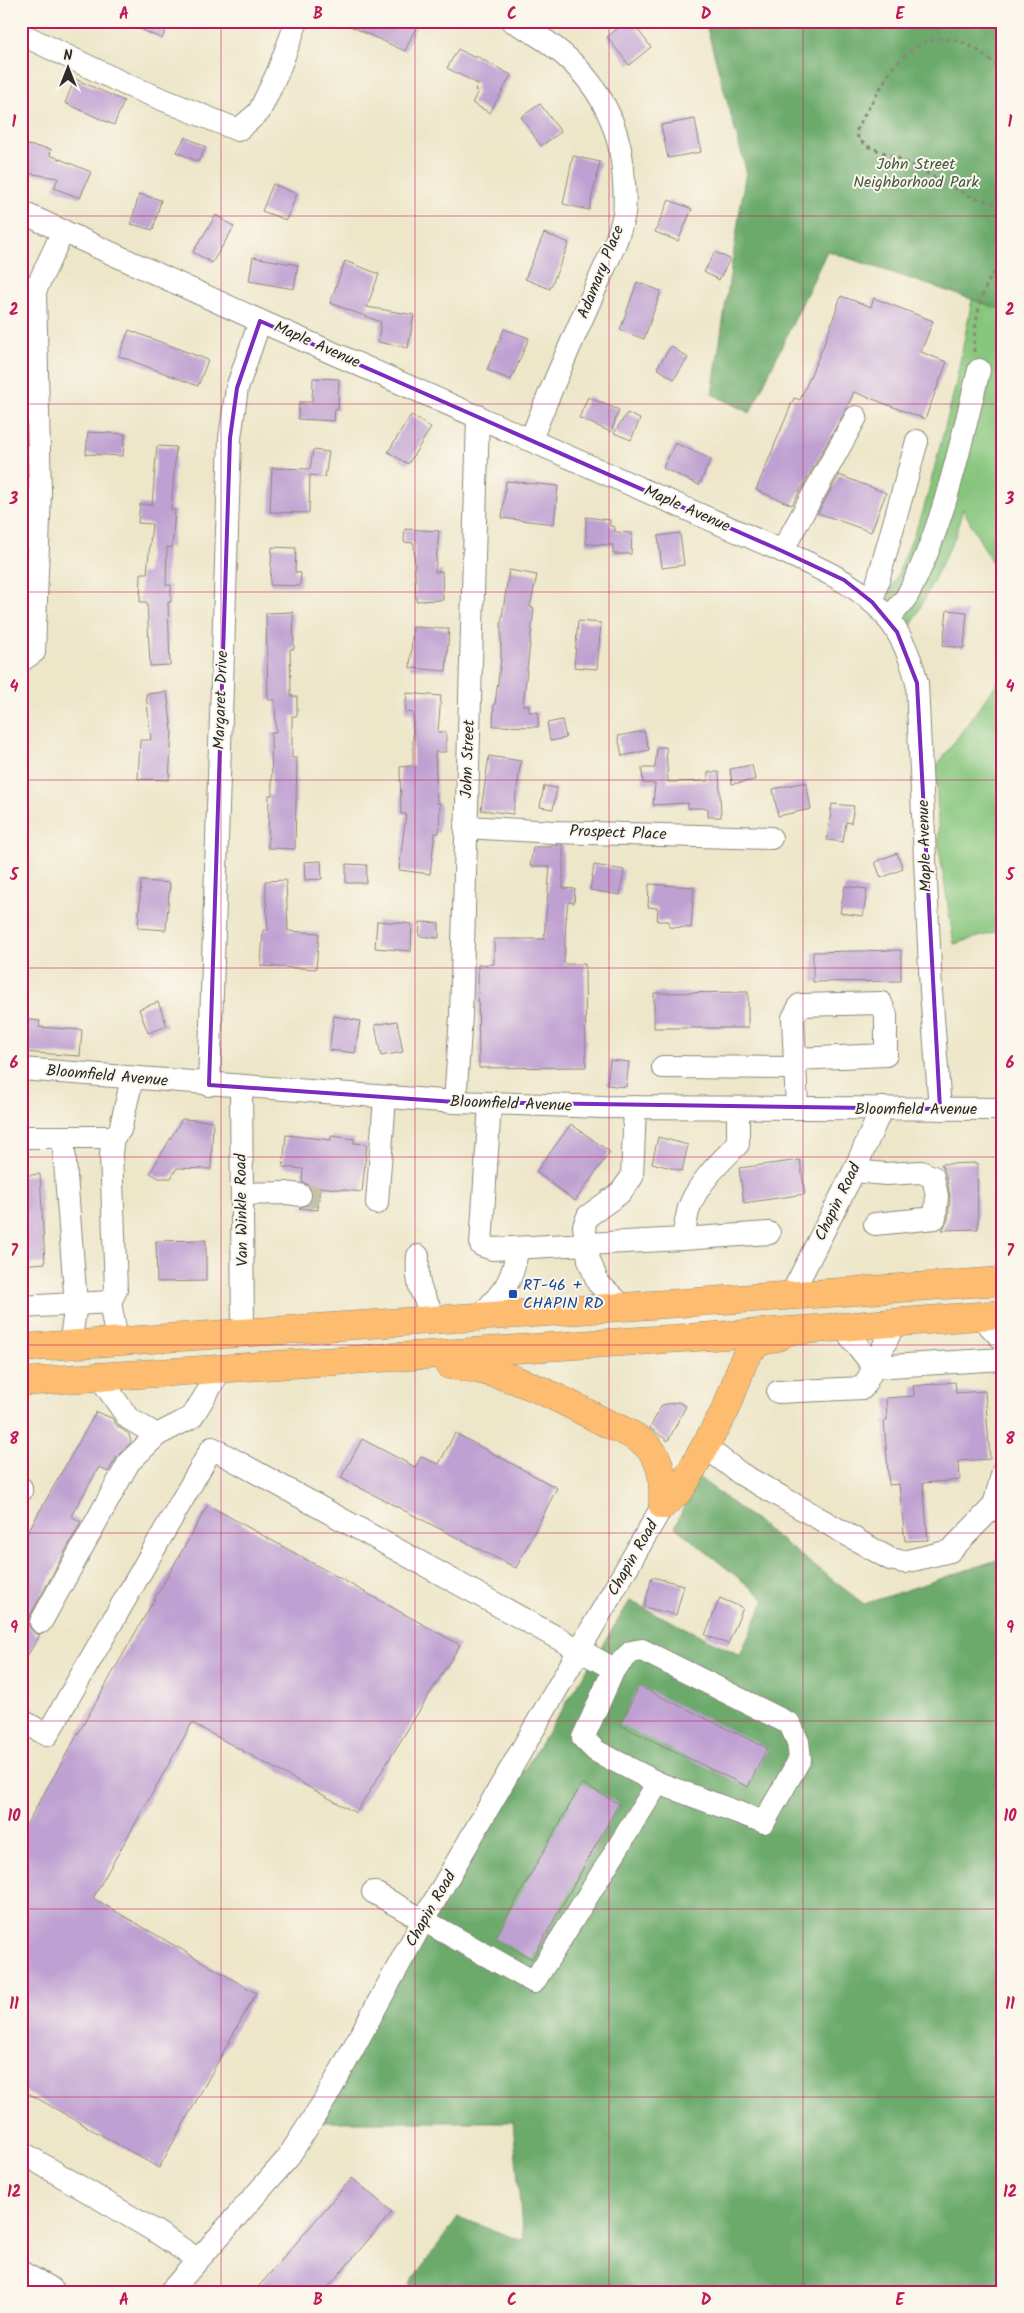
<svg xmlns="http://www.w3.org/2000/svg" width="1024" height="2313" font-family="Kalam,sans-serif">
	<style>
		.green { fill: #85c57c; stroke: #587854 }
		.forest { fill: #6caa6c; stroke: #4c6a4c }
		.building { fill: #bfa0d2 }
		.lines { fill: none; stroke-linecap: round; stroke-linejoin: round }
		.minor-tunnel { stroke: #c6c1a9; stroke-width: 22; stroke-dasharray: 22 11; stroke-linecap: butt }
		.minor-casing { stroke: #8c887a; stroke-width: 24 }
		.highway-casing { stroke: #8c887a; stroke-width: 29 }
		.path { stroke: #8c887a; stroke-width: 3; stroke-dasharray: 4 4; stroke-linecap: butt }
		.minor { stroke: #fff; stroke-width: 22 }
		.highway { stroke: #fdbc70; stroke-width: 28 }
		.marked { fill: none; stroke: #7b2cbf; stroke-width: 4; stroke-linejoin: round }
		.grid { fill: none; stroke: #c2185b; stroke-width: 1; stroke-opacity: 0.55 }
		.transit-dot { fill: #1a4fb4; stroke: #fbf7ec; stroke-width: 2 }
		.labels { text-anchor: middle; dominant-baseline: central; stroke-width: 4; stroke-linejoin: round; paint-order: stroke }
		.park-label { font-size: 16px; fill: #465943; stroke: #fbf7ec }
		.street-label { font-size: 16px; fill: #2b2b2b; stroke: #fbf7ec }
		.transit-label { font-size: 16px; fill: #164399; stroke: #fbf7ec; text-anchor: start }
		.neatline { fill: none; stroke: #c2185b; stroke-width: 2 }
		.grid-label { font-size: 16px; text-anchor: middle; font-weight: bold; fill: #c2185b }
	</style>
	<rect width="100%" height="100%" fill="#fbf7ec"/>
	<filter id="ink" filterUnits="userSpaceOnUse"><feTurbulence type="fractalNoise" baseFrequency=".02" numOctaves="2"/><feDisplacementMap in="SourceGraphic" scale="10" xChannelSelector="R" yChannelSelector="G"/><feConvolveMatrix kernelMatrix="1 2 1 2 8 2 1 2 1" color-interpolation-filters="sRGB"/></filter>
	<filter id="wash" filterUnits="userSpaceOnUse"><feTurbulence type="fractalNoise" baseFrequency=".0096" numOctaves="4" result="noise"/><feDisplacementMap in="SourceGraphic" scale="20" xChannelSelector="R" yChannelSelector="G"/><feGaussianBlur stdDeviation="1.12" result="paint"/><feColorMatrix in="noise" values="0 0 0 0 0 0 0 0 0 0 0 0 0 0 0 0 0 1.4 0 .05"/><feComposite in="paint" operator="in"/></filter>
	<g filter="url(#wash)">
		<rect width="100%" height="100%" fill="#ede6c9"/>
		<g class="green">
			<polygon points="1003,41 1003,583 963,509 956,535 910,628 888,598 923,512 954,392 975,285"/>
			<polygon points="1003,675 1003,930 954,944 939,849 936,767"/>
		</g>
		<g class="forest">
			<polygon points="705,21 1003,21 1003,303 998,308 827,251 750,413 712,394 746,170"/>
			<polygon points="697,1476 864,1604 1003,1558 1003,2292 413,2292 410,2284 458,2217 523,2241 513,2122 313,2122 423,1931 630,1601 740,1655 765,1599 675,1527"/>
		</g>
		<g id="blocks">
			<g class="building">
				<polygon points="123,21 170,21 162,39"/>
				<polygon points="339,21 402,21 416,27 405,51"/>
				<polygon points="626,21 631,21 651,47 629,65 607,37"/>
				<polygon points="458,49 475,58 476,56 511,75 490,113 472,103 478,92 475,90 478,84 447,68"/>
				<polygon points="75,79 124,101 114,125 65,103"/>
				<polygon points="540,104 561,132 541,146 521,117"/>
				<polygon points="695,119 701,152 668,158 661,125"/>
				<polygon points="185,137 206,147 198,162 177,152"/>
				<polygon points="21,144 51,149 50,155 91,172 80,198 54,188 58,178 21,172"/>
				<polygon points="573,156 600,162 589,210 563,204"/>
				<polygon points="273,184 297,194 286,220 262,211"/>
				<polygon points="139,194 161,200 153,230 131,224"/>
				<polygon points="669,200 692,209 678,241 655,232"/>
				<polygon points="216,215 234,227 212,263 193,252"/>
				<polygon points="544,233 569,243 550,289 525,279"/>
				<polygon points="715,252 730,259 719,280 704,272"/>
				<polygon points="253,257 298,265 294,289 249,281"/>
				<polygon points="345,261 379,274 367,307 414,315 408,348 378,342 381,322 330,303"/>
				<polygon points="637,282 661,291 644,339 620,330"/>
				<polygon points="841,296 871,307 874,298 933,321 921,352 947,362 925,419 854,392 847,408 792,505 756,490 794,398 800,400 825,342"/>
				<polygon points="504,329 529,338 511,380 487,370"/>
				<polygon points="129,330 208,360 198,386 119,356"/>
				<polygon points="671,346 688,358 674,379 657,368"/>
				<polygon points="313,378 339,379 338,410 335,409 334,421 298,419 299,402 312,402"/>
				<polygon points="588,397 619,410 611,432 579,418"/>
				<polygon points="627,413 640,419 631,440 614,433"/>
				<polygon points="411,415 431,428 408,464 388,452"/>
				<polygon points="88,432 125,434 123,456 86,454"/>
				<polygon points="675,443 711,459 699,485 663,468"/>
				<polygon points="157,446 176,447 171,510 175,510 172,548 167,547 166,585 171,585 171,602 168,602 170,665 150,666 147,602 140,602 141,573 147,573 152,524 138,523 140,504 152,505"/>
				<polygon points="313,450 329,452 325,477 310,475 309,513 270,512 272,468 310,469"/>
				<polygon points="839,475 886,493 871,532 818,513"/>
				<polygon points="506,481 558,486 554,524 502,518"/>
				<polygon points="586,517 610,520 610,526 615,527 615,532 632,533 631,554 613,554 613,545 586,544"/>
				<polygon points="405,529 439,531 435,572 442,571 443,600 416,601 414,543 404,542"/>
				<polygon points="680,533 684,565 662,568 658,536"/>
				<polygon points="272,547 296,548 295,572 301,573 300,586 270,585"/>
				<polygon points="509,570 537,575 530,607 534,608 523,705 529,705 529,712 538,712 538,727 493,726 494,704 495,704 501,659 501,624"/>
				<polygon points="947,610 967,612 964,648 943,646"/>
				<polygon points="293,612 294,649 290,649 291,696 297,696 297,716 292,716 292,758 297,758 295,849 268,848 269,795 272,795 271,733 276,733 275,700 268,700 266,613"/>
				<polygon points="578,621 601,623 597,669 574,667"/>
				<polygon points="413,627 449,629 446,671 410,668"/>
				<polygon points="167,692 172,731 169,780 138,779 140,740 151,740 146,694"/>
				<polygon points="407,693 441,696 438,732 446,732 446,752 435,752 437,803 440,803 439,833 435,833 430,874 399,870 406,814 401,814 400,767 413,766 413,713 405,712"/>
				<polygon points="562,720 566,738 550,741 547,723"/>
				<polygon points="644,731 649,750 622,756 618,736"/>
				<polygon points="657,747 666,747 668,782 708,781 708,772 719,772 721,817 708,817 708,808 688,808 688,803 653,805 655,784 643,783 642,768 655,768"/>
				<polygon points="489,756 521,761 513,814 481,810"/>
				<polygon points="752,765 755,780 732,784 730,769"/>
				<polygon points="806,782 811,809 778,816 773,789"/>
				<polygon points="544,786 557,788 553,809 540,807"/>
				<polygon points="832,804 854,806 851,823 846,822 843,842 827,840"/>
				<polygon points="551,845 563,845 563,888 575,889 574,903 568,902 566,919 564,964 585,964 586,1067 479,1068 478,965 494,964 494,939 544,939 550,866 530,866 533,847 551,847"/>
				<polygon points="897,853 903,869 881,878 875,862"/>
				<polygon points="321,861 322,879 305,880 304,862"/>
				<polygon points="346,864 367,865 366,883 346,883"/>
				<polygon points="594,865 624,870 620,895 590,890"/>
				<polygon points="286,880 288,931 319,933 316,969 261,966 263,930 268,930 265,881"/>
				<polygon points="141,881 170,883 166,930 138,928"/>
				<polygon points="649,884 694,887 691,928 669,927 669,921 657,921 658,908 648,907"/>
				<polygon points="845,886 867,889 863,916 840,913"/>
				<polygon points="377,921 412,924 411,951 375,948"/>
				<polygon points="420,922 439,923 439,938 419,936"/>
				<polygon points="901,950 901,981 813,982 813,952"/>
				<polygon points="748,992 748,1028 654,1028 654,993"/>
				<polygon points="158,1002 167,1026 148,1033 139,1009"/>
				<polygon points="334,1016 360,1021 355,1053 329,1050"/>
				<polygon points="21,1019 40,1021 39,1027 82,1030 80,1056 21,1052"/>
				<polygon points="397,1021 403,1052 381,1056 375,1025"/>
				<polygon points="610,1060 629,1062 626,1087 607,1085"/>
				<polygon points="182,1119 213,1121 211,1169 177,1168 171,1178 159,1178 150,1173"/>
				<polygon points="571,1124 610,1152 575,1201 536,1172"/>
				<polygon points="286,1135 331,1140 331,1136 354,1139 354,1143 367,1144 362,1192 320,1187 318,1210 299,1208 310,1203 312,1191 309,1185 302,1182 303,1169 283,1167"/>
				<polygon points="658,1137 688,1145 682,1171 652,1163"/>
				<polygon points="800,1160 805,1194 744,1203 739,1168"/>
				<polygon points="977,1163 978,1229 942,1230 948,1220 950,1197 946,1174 941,1164"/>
				<polygon points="40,1174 45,1263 21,1265 21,1176"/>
				<polygon points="206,1240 206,1281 157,1282 156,1241"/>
				<polygon points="955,1382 956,1393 985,1391 990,1459 959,1461 960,1480 923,1483 928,1540 905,1541 899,1484 889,1485 884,1420 887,1420 886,1398 914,1396 913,1386"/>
				<polygon points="678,1402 686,1406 668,1441 650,1428 662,1405"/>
				<polygon points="96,1412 112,1418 117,1426 129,1434 131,1442 118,1455 108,1472 99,1467 71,1516 81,1522 30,1616 28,1622 30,1628 34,1633 40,1635 21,1666 21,1544"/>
				<polygon points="455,1433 557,1488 516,1568 341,1478 362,1439 415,1467 421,1457 439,1464"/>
				<polygon points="208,1505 460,1645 356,1813 192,1723 93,1898 256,1993 159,2168 21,2089 21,1834"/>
				<polygon points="652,1577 684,1585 676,1615 644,1607"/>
				<polygon points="720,1598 743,1608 728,1644 705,1635"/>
				<polygon points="639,1686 767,1748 748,1787 620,1725"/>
				<polygon points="582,1783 619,1804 532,1959 495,1938"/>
				<polygon points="352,2178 392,2212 324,2292 254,2292"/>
			</g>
		</g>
	</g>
	<g filter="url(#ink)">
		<use href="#blocks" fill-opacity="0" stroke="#8c887a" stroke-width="1"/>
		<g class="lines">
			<polyline class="minor-tunnel" points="300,1195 319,1197"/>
			<defs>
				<g id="minor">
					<path d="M512,21C574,52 616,98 623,169C624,183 626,200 624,214C618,242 603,270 592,296C571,343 550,391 531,439"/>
					<polyline points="21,34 127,85 238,130 259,112 277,74 297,21"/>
					<path d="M21,212L260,321L782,551C851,583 898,601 917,683L931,991L940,1109"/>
					<polyline points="22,285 35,291 63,231"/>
					<polyline points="782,551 856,417"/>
					<polyline points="872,602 917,441"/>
					<path d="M888,619C894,612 902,604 907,596C944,527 960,445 979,370"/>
					<polyline points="21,661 34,652 40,492 35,291"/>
					<polyline points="465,827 554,832 771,838"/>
					<polyline points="795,1059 886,1055 886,1015 881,1003 800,1005 793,1018 797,1108"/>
					<polyline points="663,1067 795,1068"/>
					<polyline points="21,1069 455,1102 603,1107 1003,1109"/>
					<polyline points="209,1085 230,438 237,388 260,321"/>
					<polyline points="241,1087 243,1332"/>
					<polyline points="455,1102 461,1016 478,416"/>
					<path d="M490,1104L481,1245L493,1249L682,1239C686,1228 686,1215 690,1205C700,1181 720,1162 738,1144V1108"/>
					<polyline points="21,1137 113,1137"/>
					<polyline points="63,1137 76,1304 70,1345"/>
					<polyline points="854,1171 886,1174 921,1172 933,1177 937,1196 935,1218 875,1224"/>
					<polyline points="242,1194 287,1193 300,1195"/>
					<polyline points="377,1203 385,1098"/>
					<polyline points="682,1239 769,1233"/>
					<path d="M418,1256C416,1287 421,1293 436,1319"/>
					<polyline points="791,1295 854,1171 882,1108"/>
					<polyline points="623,1306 598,1283 589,1260 584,1226 588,1216 620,1193 632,1177 635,1107"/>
					<polyline points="21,1307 110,1302"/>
					<path d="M481,1315C503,1292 514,1281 517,1248"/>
					<polyline points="980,1316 1003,1340"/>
					<polyline points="841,1325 874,1367 895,1322"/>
					<polyline points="117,1341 110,1302 116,1290 111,1153 113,1137 120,1130 132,1079"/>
					<polyline points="99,1376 128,1418 157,1435 192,1417 222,1368"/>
					<polyline points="778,1392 863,1388 874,1367 1003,1359"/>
					<polyline points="704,1446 741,1474 890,1559 904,1562 950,1551 989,1511 995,1502 1003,1471"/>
					<polyline points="21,1488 21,1491"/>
					<polyline points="41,1622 129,1462 157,1435"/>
					<polyline points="614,1669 583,1738 596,1751 658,1783"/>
					<polyline points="21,1720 47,1735 212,1448 614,1669 631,1652 642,1650 790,1724 798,1742 800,1759 764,1822 658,1783 534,1982 373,1892"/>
					<polyline points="21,2152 158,2233 197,2259"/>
					<polyline points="21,2272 53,2290 52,2292"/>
					<polyline points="170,2292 287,2159 326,2098 424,1919 663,1505"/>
				</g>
				<g id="highway">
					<polyline points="21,1348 1003,1281"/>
					<path d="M449,1365C506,1370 553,1395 602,1421C618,1429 640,1436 651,1450C664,1466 663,1486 663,1505"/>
					<polyline points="21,1382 803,1330 1003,1314"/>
					<polyline points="663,1505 681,1489 727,1407 744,1360 751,1349 760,1342 780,1336"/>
				</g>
			</defs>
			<use href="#minor" class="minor-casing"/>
			<use href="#highway" class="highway-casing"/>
			<g class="path">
				<path d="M1003,73C971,37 933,23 897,63C889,71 884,83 878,92C870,106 862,118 856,132L859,140L869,147L898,158L970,196L1003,206"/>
				<path d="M974,352C974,329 978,303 988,282C992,275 998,269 1003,263"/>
			</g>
			<use href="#minor" class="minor"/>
			<use href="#highway" class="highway"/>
		</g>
	</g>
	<path class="marked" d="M260,321L782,551L844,580L872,602L897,632L917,683L940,1109L455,1102L209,1085L230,438L237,388Z"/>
	<path class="grid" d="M221,21V2292M415,21V2292M609,21V2292M803,21V2292M21,216H1003M21,404H1003M21,592H1003M21,780H1003M21,968H1003M21,1157H1003M21,1345H1003M21,1533H1003M21,1721H1003M21,1909H1003M21,2097H1003"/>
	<rect class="transit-dot" x="508" y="1289" width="10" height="10" rx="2.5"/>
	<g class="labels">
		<g class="park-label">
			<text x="916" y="164">John Street<tspan x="916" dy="18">Neighborhood Park</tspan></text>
		</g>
		<g class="street-label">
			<text transform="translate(601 272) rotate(-68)">Adamary Place</text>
			<text transform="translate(317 345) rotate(24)">Maple Avenue</text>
			<text transform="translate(687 509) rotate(24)">Maple Avenue</text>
			<text transform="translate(221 700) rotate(-88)">Margaret Drive</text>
			<text transform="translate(468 759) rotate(-88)">John Street</text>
			<text transform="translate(618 833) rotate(2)">Prospect Place</text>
			<text transform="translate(925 846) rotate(-92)">Maple Avenue</text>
			<text transform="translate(107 1076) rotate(5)">Bloomfield Avenue</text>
			<text transform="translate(511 1104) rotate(2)">Bloomfield Avenue</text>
			<text x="916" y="1109">Bloomfield Avenue</text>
			<text transform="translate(838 1202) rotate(-64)">Chapin Road</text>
			<text transform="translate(242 1210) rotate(-91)">Van Winkle Road</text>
			<text transform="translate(633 1558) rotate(-60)">Chapin Road</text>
			<text transform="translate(431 1909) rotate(-60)">Chapin Road</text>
		</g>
		<g class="transit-label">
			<text x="523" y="1285">RT-46 +<tspan x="523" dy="18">CHAPIN RD</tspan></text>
		</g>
	</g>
	<rect width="1024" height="2313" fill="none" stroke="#fbf7ec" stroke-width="55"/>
	<g transform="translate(68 68)" stroke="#fbf7ec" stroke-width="4" paint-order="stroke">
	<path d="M0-4L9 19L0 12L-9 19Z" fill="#2b2b2b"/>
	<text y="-8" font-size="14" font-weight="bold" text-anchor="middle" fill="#2b2b2b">N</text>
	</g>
	<rect x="28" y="28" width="968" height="2258" class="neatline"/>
	<g class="grid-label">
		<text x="124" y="19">A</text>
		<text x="318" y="19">B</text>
		<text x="512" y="19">C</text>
		<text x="706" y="19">D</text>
		<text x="900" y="19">E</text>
		<text x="14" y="127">1</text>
		<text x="1010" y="127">1</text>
		<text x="14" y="315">2</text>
		<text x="1010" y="315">2</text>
		<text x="14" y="504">3</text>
		<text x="1010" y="504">3</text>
		<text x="14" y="692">4</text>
		<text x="1010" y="692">4</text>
		<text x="14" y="880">5</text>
		<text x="1010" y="880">5</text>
		<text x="14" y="1068">6</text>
		<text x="1010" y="1068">6</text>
		<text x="14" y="1256">7</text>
		<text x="1010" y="1256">7</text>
		<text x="14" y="1444">8</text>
		<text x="1010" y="1444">8</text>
		<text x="14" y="1633">9</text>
		<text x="1010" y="1633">9</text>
		<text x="14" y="1821">10</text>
		<text x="1010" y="1821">10</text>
		<text x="14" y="2009">11</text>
		<text x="1010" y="2009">11</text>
		<text x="14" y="2197">12</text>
		<text x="1010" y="2197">12</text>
		<text x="124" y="2305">A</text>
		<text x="318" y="2305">B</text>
		<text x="512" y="2305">C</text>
		<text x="706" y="2305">D</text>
		<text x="900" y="2305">E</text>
	</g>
</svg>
